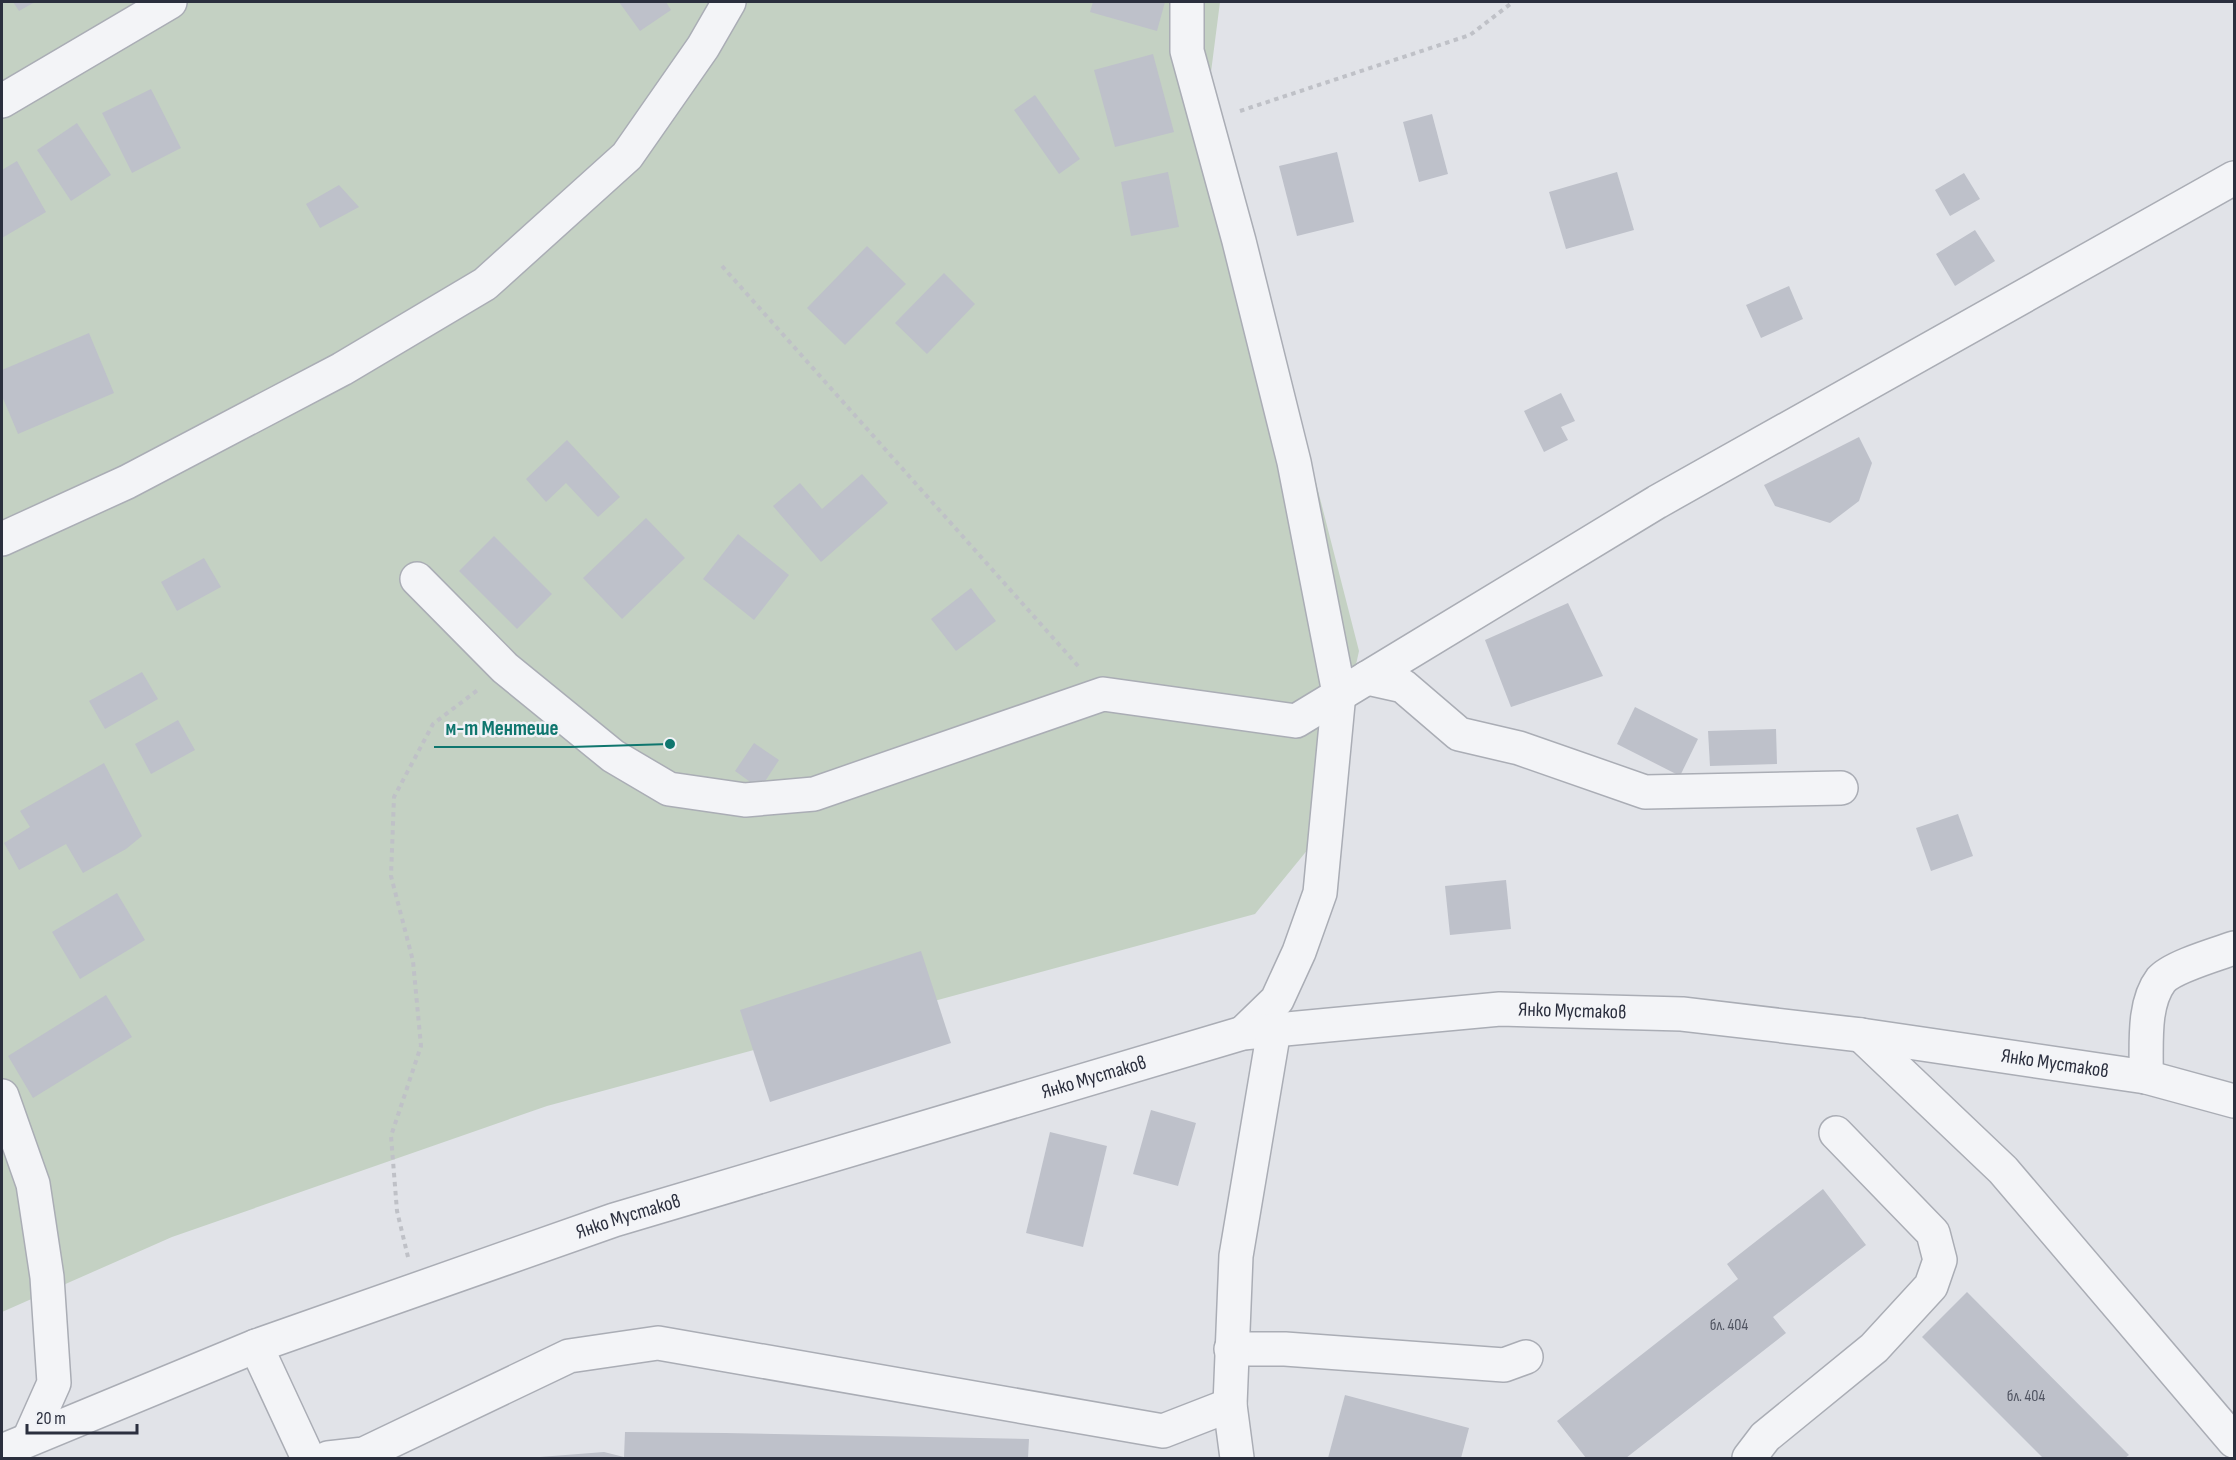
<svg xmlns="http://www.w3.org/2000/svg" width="2236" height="1460" font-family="'Sofia Sans Condensed',sans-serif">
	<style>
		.green { fill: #c4d1c3 }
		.building { fill: #bec1ca }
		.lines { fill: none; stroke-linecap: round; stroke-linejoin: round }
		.minor-casing { stroke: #aaadb5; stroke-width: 36 }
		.path { stroke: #bfc1c7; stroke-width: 4; stroke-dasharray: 4.5 4.5; stroke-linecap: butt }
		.minor { stroke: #f3f4f7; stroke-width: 33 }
		.labels { text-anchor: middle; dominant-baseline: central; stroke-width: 5; stroke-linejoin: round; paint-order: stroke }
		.number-label { font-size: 16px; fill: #505461 }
		.street-label { font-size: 20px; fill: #2b2f3e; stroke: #f0f2f6 }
		.leader { fill: none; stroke: #0f766e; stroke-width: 2 }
		.callout-dot { fill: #0f766e; stroke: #f0f2f6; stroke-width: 2 }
		.callout-label { font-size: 21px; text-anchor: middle; font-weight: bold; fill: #0f766e; stroke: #f0f2f6; stroke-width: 5; stroke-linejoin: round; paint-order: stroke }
	</style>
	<rect width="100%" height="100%" fill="#e1e3e8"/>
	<polygon class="green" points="2,2 1220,2 1211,72 1359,651 1318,837 1255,914 547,1106 172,1237 2,1312"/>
	<g class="building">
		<polygon points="13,2 35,2 19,11"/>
		<polygon points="619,2 666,2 671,10 640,31"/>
		<polygon points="1093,2 1165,2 1157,31 1090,12"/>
		<polygon points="1153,54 1174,132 1115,147 1094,70"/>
		<polygon points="151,89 181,148 132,173 102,113"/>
		<polygon points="1035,95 1080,159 1059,174 1014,110"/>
		<polygon points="1432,114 1448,174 1419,182 1403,122"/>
		<polygon points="77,123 111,175 71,201 37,150"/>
		<polygon points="1337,152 1354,222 1297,236 1279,166"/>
		<polygon points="17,161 46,212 2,238 2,170"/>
		<polygon points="1168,172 1179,227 1131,236 1121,182"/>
		<polygon points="1617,172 1634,230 1566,249 1549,192"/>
		<polygon points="1964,173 1980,199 1950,216 1935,190"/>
		<polygon points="339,185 359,207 320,228 306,204"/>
		<polygon points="1975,230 1995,261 1955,286 1936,254"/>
		<polygon points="867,246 906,284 845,345 807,308"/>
		<polygon points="944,273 975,304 927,354 895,323"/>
		<polygon points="1789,286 1803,319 1761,338 1746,305"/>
		<polygon points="89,333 114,393 18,434 2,396 2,370"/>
		<polygon points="1561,393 1575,421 1561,427 1568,440 1544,452 1524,411"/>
		<polygon points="1859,437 1872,463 1859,501 1830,523 1775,506 1764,485"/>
		<polygon points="567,440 620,497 598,517 566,483 546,502 526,479"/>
		<polygon points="862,474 888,503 821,562 773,506 800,483 822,509"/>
		<polygon points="646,518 685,558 622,619 583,578"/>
		<polygon points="738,534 789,575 754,620 703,579"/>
		<polygon points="494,536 552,594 517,629 459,571"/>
		<polygon points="204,558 221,587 177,611 161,582"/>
		<polygon points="971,588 996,621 956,651 931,619"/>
		<polygon points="1568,603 1603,676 1511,707 1485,640"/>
		<polygon points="142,672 158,699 105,729 89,701"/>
		<polygon points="1635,707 1698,739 1680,776 1617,744"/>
		<polygon points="178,720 195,750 151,774 135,744"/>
		<polygon points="1776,729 1777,764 1710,766 1708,731"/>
		<polygon points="754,743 779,760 760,789 735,771"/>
		<polygon points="104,763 142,836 126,849 83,873 66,844 19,870 4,843 30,827 20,811"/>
		<polygon points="1958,814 1973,856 1931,871 1916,828"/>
		<polygon points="1506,880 1511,929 1450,935 1445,886"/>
		<polygon points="117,893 145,940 80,979 52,932"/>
		<polygon points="921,951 951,1043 770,1102 740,1010"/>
		<polygon points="106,995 132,1037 33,1098 8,1056"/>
		<polygon points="1151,1110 1196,1123 1178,1186 1133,1174"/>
		<polygon points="1050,1132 1107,1146 1083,1247 1026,1233"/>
		<polygon points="1823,1189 1866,1245 1773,1317 1786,1333 1626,1458 1586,1458 1557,1421 1738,1279 1727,1264"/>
		<polygon points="1967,1292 2129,1455 2125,1458 2043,1458 1922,1337"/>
		<polygon points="1345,1395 1469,1428 1461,1458 1328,1458"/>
		<polygon points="625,1432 725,1433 1029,1439 1028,1458 527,1458 604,1452 624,1457"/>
	</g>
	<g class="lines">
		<defs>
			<g id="minor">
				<polyline points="1187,2 1187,51 1239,241 1294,462 1339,693 1320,893 1299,952 1277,1000 1243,1033"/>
				<polyline points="2,101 170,2"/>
				<polyline points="2,539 127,482 342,369 485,284 627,156 703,47 729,2"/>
				<polyline points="417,579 505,668 613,756 669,789 745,800 814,794 1103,694 1296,721 1657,502 2234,178"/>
				<polyline points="1367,678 1403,686 1459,734 1519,748 1645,792 1841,788"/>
				<polyline points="1861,1035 2003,1170 2234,1441"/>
				<path d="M2146,1077C2147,1047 2142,1005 2161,980C2172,967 2217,954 2234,948"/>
				<polyline points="2,1096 33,1184 47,1277 54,1383 29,1439"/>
				<polyline points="256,1346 308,1458"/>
				<polyline points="1231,1349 1285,1349 1504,1365 1526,1357"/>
				<path id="s1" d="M2,1451L256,1346L614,1220L1243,1033L1500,1009L1682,1014L1861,1035L2146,1077L2234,1101"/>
				<polyline points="328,1458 364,1454 569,1356 658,1343 1163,1431 1230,1405"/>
				<polyline points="1237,1458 1230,1405 1236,1256 1274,1030"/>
				<polyline points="1749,1458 1765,1437 1874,1348 1931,1286 1940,1260 1933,1233 1836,1133"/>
			</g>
		</defs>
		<use href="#minor" class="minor-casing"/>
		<g class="path">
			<polyline points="1240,111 1470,35 1513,2"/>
			<polyline points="722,266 1079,667"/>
			<polyline points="408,1257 397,1211 391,1136 421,1046 413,961 391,876 394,797 433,724 479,689"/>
		</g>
		<use href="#minor" class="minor"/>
	</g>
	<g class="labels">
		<g class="number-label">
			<text x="1729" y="1325">бл. 404</text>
			<text x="2026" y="1396">бл. 404</text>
		</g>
		<g class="street-label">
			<text stroke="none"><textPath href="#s1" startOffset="1641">Янко Мустаков</textPath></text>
			<text stroke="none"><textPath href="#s1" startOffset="2127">Янко Мустаков</textPath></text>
			<text stroke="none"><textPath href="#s1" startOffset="1155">Янко Мустаков</textPath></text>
			<text stroke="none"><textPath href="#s1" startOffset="669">Янко Мустаков</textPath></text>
		</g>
	</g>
	<path class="leader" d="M670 744L571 747H434"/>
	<circle class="callout-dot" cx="670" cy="744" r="6"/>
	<g class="callout-label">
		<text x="502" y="735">м-т Ментeше</text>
	</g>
	<rect width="2236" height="1460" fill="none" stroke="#2b2f3e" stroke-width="6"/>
	<path d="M27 1424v9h110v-9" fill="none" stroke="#2b2f3e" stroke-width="3"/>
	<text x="36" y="1424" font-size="18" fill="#2b2f3e" stroke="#f0f2f6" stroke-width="4.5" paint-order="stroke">20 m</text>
</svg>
